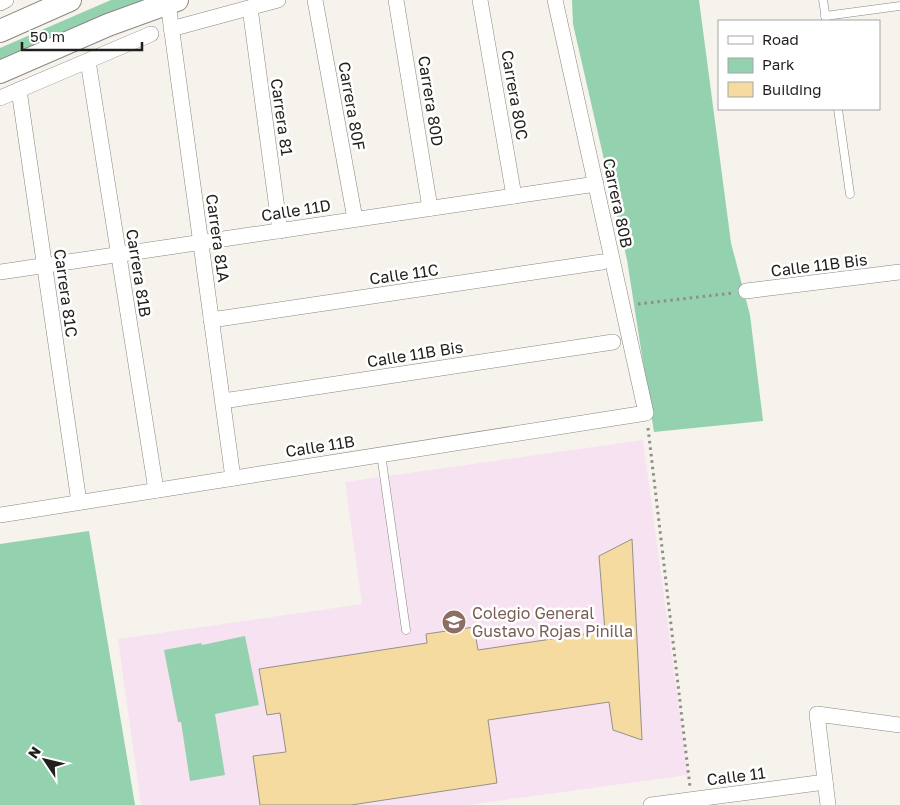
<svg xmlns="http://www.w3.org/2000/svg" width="900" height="805" font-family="'Golos Text',sans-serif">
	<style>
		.education { fill: #f7e2f1 }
		.green { fill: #93d1af }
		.building { fill: #f6dba1; stroke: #94918a }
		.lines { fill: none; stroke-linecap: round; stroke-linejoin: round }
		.lane-casing { stroke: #8a8781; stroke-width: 9 }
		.street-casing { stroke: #8a8781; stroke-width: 16 }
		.secondary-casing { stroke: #8a8781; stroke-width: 24 }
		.path { stroke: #918e8a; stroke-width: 3; stroke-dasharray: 2.5 4; stroke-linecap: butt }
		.lane { stroke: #fff; stroke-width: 8 }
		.street { stroke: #fff; stroke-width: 15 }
		.secondary { stroke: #fff; stroke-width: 22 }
		.labels { text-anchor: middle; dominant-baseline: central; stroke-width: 5; stroke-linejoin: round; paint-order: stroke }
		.street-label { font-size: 16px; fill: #211f1d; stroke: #fff }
		.education-label { font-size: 16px; fill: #785e54; stroke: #fff; text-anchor: start }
	</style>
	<rect width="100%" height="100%" fill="#f6f3ec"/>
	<polygon class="education" points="643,440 688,775 468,805 141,805 118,639 362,604 345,482"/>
	<g class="green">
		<polygon points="111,0 146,0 0,61 0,48"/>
		<polygon points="572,0 699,0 731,243 750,315 763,421 654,432 627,260 573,24"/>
		<polygon points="89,531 135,805 0,805 0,544"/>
		<polygon points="245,636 259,705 215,714 225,775 190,781 181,722 178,722 164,650 201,643 202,645"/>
	</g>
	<polygon class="building" points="632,539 642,740 613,730 609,702 488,720 497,783 351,805 260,805 253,756 286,752 280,713 267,715 259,669 427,643 426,634 474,627 478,650 605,631 599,556"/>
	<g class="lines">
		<defs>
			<g id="lane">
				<polyline points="823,0 826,19"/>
				<polyline points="825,16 900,6"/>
				<polyline points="838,109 850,194"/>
				<polyline points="381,454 406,630"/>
			</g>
			<g id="street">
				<polyline points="315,0 355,219"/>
				<polyline points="396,0 430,208"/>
				<polyline points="480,0 514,196"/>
				<polyline points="0,3 6,0"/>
				<polyline points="168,3 233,478"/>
				<polyline points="250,8 280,231"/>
				<polyline points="171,29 278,0"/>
				<polyline points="88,61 156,490"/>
				<polyline points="19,90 79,502"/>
				<polyline points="0,98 151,34"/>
				<polyline points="0,272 596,184"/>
				<polyline points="746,291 900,272"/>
				<polyline points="211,320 602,262"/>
				<polyline points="223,401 613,342"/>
				<polyline points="0,515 646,413 555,0"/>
				<polyline points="651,805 825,782"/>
				<polyline points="828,805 817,714 900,725"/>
			</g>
			<g id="secondary">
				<polyline points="0,31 70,0"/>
				<polyline points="0,72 108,25 177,0"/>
			</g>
		</defs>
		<use href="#lane" class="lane-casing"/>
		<use href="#street" class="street-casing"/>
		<use href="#secondary" class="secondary-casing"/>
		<g class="path">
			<polyline points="638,304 733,293"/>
			<polyline points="648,428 690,787"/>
		</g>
		<use href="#lane" class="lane"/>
		<use href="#street" class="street"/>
		<use href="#secondary" class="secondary"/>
	</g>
	<defs>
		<symbol id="school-disc" viewBox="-11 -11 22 22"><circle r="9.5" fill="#8d6e63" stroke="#fff"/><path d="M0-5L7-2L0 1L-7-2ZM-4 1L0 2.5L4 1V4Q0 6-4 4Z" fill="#fff"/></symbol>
	</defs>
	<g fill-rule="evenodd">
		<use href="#school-disc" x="440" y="608" width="28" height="28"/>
	</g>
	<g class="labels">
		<g class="street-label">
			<text transform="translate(515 95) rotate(80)">Carrera 80C</text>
			<text transform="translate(431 101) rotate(81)">Carrera 80D</text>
			<text transform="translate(352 106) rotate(80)">Carrera 80F</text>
			<text transform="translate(282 117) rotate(82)">Carrera 81</text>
			<text transform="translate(618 203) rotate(78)">Carrera 80B</text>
			<text transform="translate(296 210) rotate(-9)">Calle 11D</text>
			<text transform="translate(218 238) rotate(82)">Carrera 81A</text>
			<text transform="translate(819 265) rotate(-7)">Calle 11B Bis</text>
			<text transform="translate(139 273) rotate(81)">Carrera 81B</text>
			<text transform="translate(404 274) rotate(-8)">Calle 11C</text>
			<text transform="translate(66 293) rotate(82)">Carrera 81C</text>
			<text transform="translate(415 354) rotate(-9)">Calle 11B Bis</text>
			<text transform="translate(320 446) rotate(-9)">Calle 11B</text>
			<text transform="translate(736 776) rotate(-7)">Calle 11</text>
		</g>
		<g class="education-label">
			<text x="472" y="613">Colegio General<tspan x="472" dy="18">Gustavo Rojas Pinilla</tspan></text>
		</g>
	</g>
	<rect x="718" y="20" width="162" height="90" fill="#ffffff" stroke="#a6a5a5"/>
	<rect x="728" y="36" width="25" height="8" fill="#ffffff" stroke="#a6a5a5"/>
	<text x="762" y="45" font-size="15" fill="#211f1d">Road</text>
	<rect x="728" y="58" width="25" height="15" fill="#93d1af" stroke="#a6a5a5"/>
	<text x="762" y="70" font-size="15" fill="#211f1d">Park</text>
	<rect x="728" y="82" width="25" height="15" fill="#f6dba1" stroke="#a6a5a5"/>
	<text x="762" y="95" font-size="15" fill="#211f1d">Building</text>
	<g transform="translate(45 760) rotate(305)" stroke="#ffffff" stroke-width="4" paint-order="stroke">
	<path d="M0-4L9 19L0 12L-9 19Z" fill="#211f1d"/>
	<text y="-8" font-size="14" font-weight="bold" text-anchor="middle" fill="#211f1d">N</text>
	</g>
	<path d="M22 42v8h120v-8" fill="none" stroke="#211f1d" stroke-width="2.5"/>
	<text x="30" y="42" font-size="15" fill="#211f1d" stroke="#ffffff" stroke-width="4" paint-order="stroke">50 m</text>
</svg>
